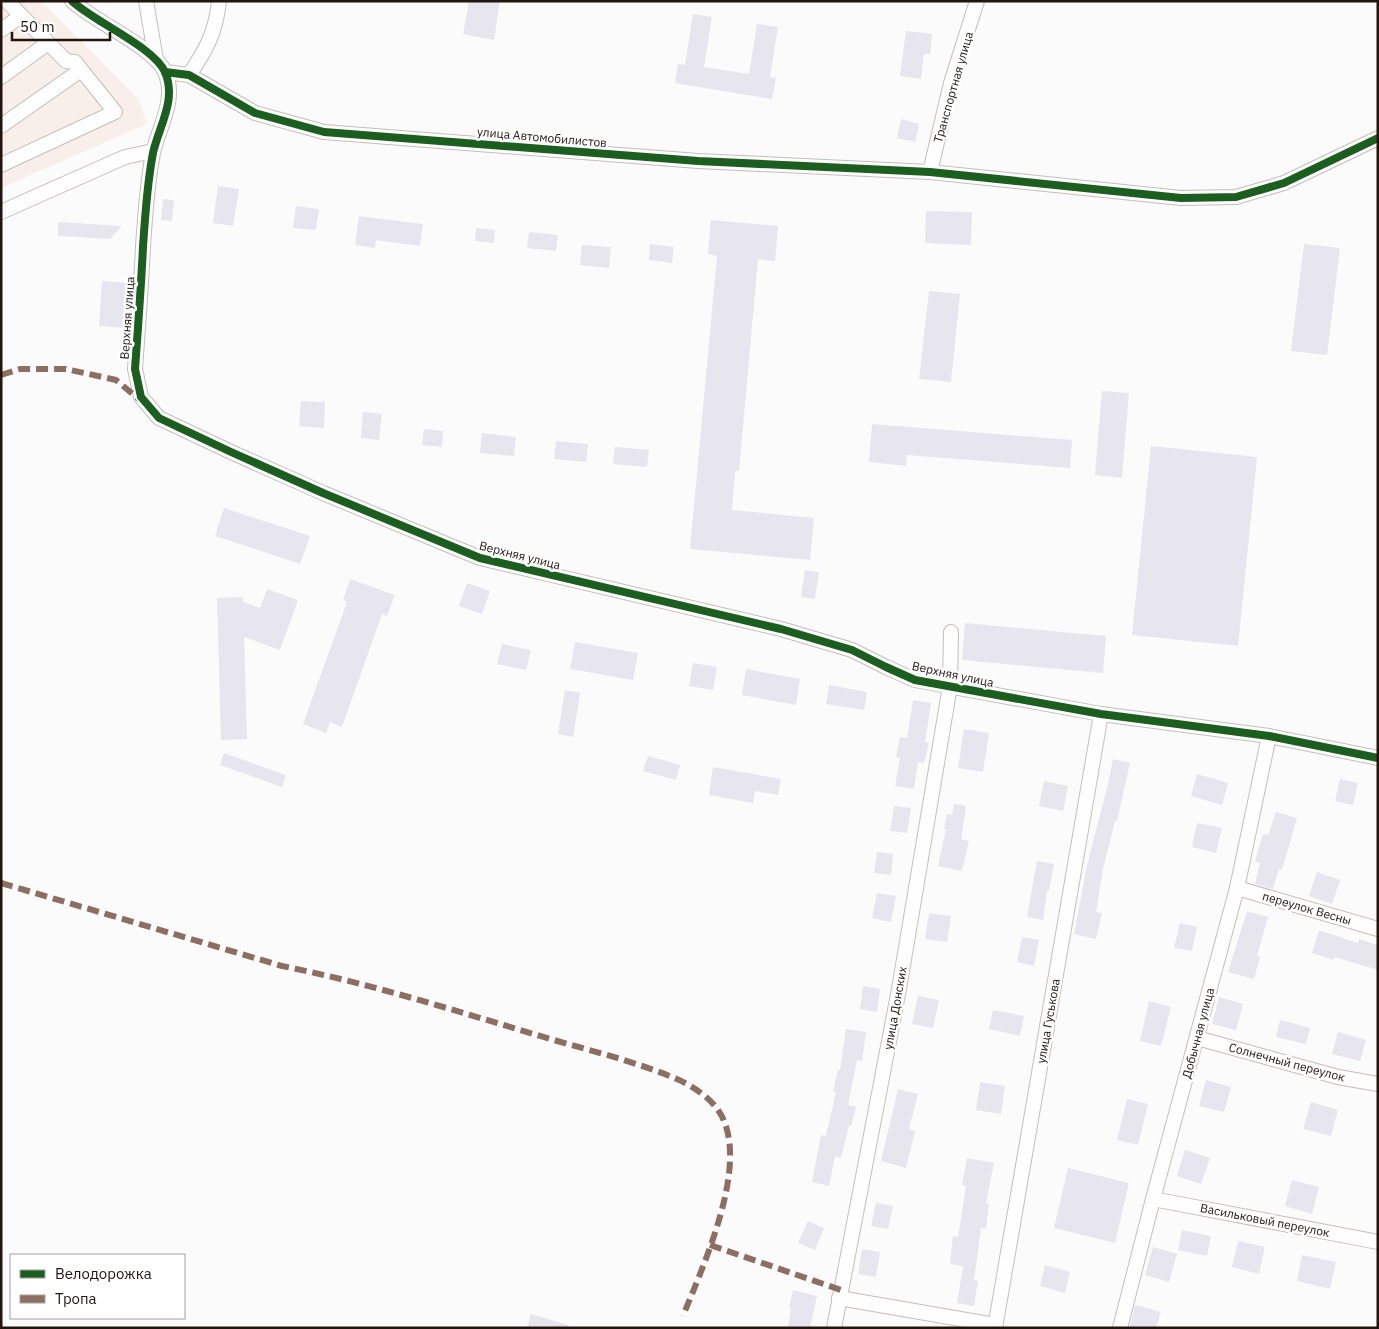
<svg xmlns="http://www.w3.org/2000/svg" width="1379" height="1329" font-family="'IBM Plex Sans',sans-serif">
	<style>
		.built { fill: #f9efea }
		.building { fill: #e7e6ee }
		.lines { fill: none; stroke-linecap: round; stroke-linejoin: round }
		.minor-casing { stroke: #c5bebb; stroke-width: 16 }
		.minor { stroke: #fefefe; stroke-width: 14 }
		.quiet { stroke: #8d6e63; stroke-width: 6; stroke-dasharray: 12 6; stroke-linecap: butt }
		.cycleway-casing { stroke: #fff; stroke-width: 11 }
		.cycleway { stroke: #1b5e20; stroke-width: 8 }
		.labels { text-anchor: middle; dominant-baseline: central; stroke-width: 5; stroke-linejoin: round; paint-order: stroke }
		.street-label { font-size: 12px; fill: #21150e; stroke: #fff }
	</style>
	<rect width="100%" height="100%" fill="#fbfbfb"/>
	<polygon class="built" points="1,1 41,1 138,99 147,124 1,188"/>
	<g class="building">
		<polygon points="469,1 500,1 494,40 463,34"/>
		<polygon points="693,14 712,17 704,67 749,74 757,24 778,27 770,77 776,78 772,99 675,83 678,64 685,65"/>
		<polygon points="906,31 932,34 930,54 924,54 921,79 900,76"/>
		<polygon points="901,119 919,124 915,142 897,138"/>
		<polygon points="218,186 239,189 233,226 213,223"/>
		<polygon points="163,199 174,200 172,221 161,220"/>
		<polygon points="296,206 319,209 316,230 293,228"/>
		<polygon points="926,211 972,212 971,245 925,243"/>
		<polygon points="359,216 423,224 420,246 376,240 375,248 355,245"/>
		<polygon points="711,220 778,226 775,261 758,259 739,471 735,471 732,510 814,518 810,560 690,549 717,256 708,254"/>
		<polygon points="58,222 122,226 110,239 58,236"/>
		<polygon points="476,228 495,230 494,243 475,241"/>
		<polygon points="529,232 558,235 556,251 527,248"/>
		<polygon points="650,244 674,247 672,263 649,260"/>
		<polygon points="1304,244 1340,248 1327,355 1291,351"/>
		<polygon points="582,245 611,247 609,268 580,265"/>
		<polygon points="102,281 129,283 126,328 99,326"/>
		<polygon points="929,291 960,294 951,382 919,379"/>
		<polygon points="1102,391 1129,393 1122,478 1095,475"/>
		<polygon points="301,401 325,402 324,428 299,426"/>
		<polygon points="363,412 382,414 379,440 361,438"/>
		<polygon points="872,424 1072,440 1070,468 907,455 906,466 869,462"/>
		<polygon points="424,429 443,431 442,447 422,445"/>
		<polygon points="482,433 516,437 514,456 480,453"/>
		<polygon points="556,441 588,444 586,462 554,459"/>
		<polygon points="1151,446 1257,457 1238,646 1132,635"/>
		<polygon points="615,447 649,450 647,467 613,464"/>
		<polygon points="224,508 310,536 300,564 215,536"/>
		<polygon points="805,570 819,572 815,599 801,597"/>
		<polygon points="350,579 395,595 387,616 382,614 342,727 330,722 326,733 303,724 347,602 343,600"/>
		<polygon points="467,583 490,591 482,614 459,606"/>
		<polygon points="267,589 298,600 280,650 244,637 247,739 221,740 217,598 243,597 243,602 260,608"/>
		<polygon points="965,623 1106,636 1103,673 962,660"/>
		<polygon points="575,642 638,653 633,680 570,669"/>
		<polygon points="502,644 531,650 526,670 497,664"/>
		<polygon points="693,663 717,667 713,690 689,686"/>
		<polygon points="746,669 800,679 796,705 742,695"/>
		<polygon points="829,685 867,692 864,710 826,704"/>
		<polygon points="565,690 580,693 573,737 558,734"/>
		<polygon points="913,700 931,703 925,742 929,743 924,763 918,762 914,789 895,786 900,758 896,757 900,737 907,738"/>
		<polygon points="964,729 989,733 983,772 958,768"/>
		<polygon points="224,753 286,775 282,787 220,765"/>
		<polygon points="648,756 680,765 676,780 643,771"/>
		<polygon points="1113,759 1130,763 1117,821 1115,821 1103,869 1096,912 1102,913 1096,939 1074,934 1087,865 1108,784"/>
		<polygon points="713,767 781,779 778,795 755,791 753,803 709,795"/>
		<polygon points="1197,774 1228,783 1222,805 1191,796"/>
		<polygon points="1340,779 1358,783 1353,805 1335,801"/>
		<polygon points="1044,781 1068,786 1063,811 1039,806"/>
		<polygon points="954,804 966,806 961,839 969,841 962,871 938,866 946,829 944,829 947,814 952,815"/>
		<polygon points="894,806 911,808 907,833 890,831"/>
		<polygon points="1276,812 1297,818 1282,870 1279,869 1273,889 1255,884 1260,863 1255,861 1263,834 1268,835"/>
		<polygon points="1197,823 1222,828 1216,853 1192,847"/>
		<polygon points="877,852 893,854 891,875 874,873"/>
		<polygon points="1037,861 1054,864 1049,891 1047,890 1043,920 1027,917"/>
		<polygon points="1317,872 1340,880 1332,904 1309,896"/>
		<polygon points="877,893 896,896 891,922 872,918"/>
		<polygon points="1247,911 1268,917 1257,956 1260,957 1254,979 1228,972"/>
		<polygon points="929,913 951,916 947,942 925,939"/>
		<polygon points="1180,923 1197,927 1192,951 1174,948"/>
		<polygon points="1319,930 1358,943 1359,939 1378,945 1378,970 1335,957 1334,960 1312,953"/>
		<polygon points="1022,937 1039,940 1034,966 1017,962"/>
		<polygon points="863,986 880,989 877,1012 860,1009"/>
		<polygon points="918,996 939,1000 933,1028 912,1024"/>
		<polygon points="1219,997 1243,1004 1236,1030 1212,1024"/>
		<polygon points="1149,1001 1171,1007 1161,1046 1140,1041"/>
		<polygon points="993,1010 1024,1016 1020,1036 989,1029"/>
		<polygon points="1280,1020 1310,1028 1306,1044 1276,1037"/>
		<polygon points="846,1029 866,1032 862,1061 857,1060 848,1105 856,1107 851,1126 849,1126 841,1158 835,1156 829,1186 812,1182 821,1135 826,1136 836,1092 833,1091 838,1070 840,1070"/>
		<polygon points="1338,1032 1366,1040 1360,1061 1332,1054"/>
		<polygon points="1206,1080 1231,1087 1224,1112 1199,1106"/>
		<polygon points="980,1082 1005,1086 1001,1114 976,1110"/>
		<polygon points="898,1089 918,1094 909,1129 915,1131 906,1168 881,1161"/>
		<polygon points="1127,1099 1148,1104 1138,1145 1117,1140"/>
		<polygon points="1311,1102 1338,1110 1331,1136 1303,1129"/>
		<polygon points="1185,1150 1210,1158 1201,1184 1177,1176"/>
		<polygon points="967,1158 994,1163 986,1203 989,1204 986,1229 981,1228 974,1280 978,1281 974,1306 957,1303 963,1266 950,1264 953,1236 958,1237 966,1186 962,1185"/>
		<polygon points="1068,1168 1129,1183 1115,1243 1054,1228"/>
		<polygon points="1292,1180 1319,1187 1312,1214 1285,1206"/>
		<polygon points="876,1203 893,1206 888,1229 871,1226"/>
		<polygon points="808,1221 824,1228 815,1250 798,1243"/>
		<polygon points="1182,1230 1211,1236 1207,1256 1178,1250"/>
		<polygon points="1238,1241 1265,1247 1259,1274 1232,1267"/>
		<polygon points="1153,1247 1177,1254 1169,1282 1145,1275"/>
		<polygon points="862,1249 880,1252 876,1277 858,1274"/>
		<polygon points="1302,1255 1336,1262 1330,1289 1297,1281"/>
		<polygon points="1045,1265 1070,1272 1065,1293 1040,1286"/>
		<polygon points="793,1290 817,1296 810,1328 788,1328 791,1307 789,1307"/>
		<polygon points="1135,1305 1161,1312 1156,1328 1129,1328"/>
		<polygon points="531,1314 568,1325 568,1328 527,1328"/>
	</g>
	<g class="lines">
		<defs>
			<g id="minor">
				<path d="M72,1C93,21 154,47 165,72C177,100 159,126 153,153C147,184 145,216 143,247C141,288 138,328 135,369L141,397L159,418L231,452L323,493L480,558L781,629L852,650L886,667L915,680L1101,714L1269,736L1378,758"/>
				<polyline points="146,1 156,60"/>
				<polyline points="1,30 21,16"/>
				<polyline points="165,72 189,75 255,113 324,132 698,161 930,172 1181,198 1236,197 1284,183 1378,138"/>
				<path d="M189,75C206,50 216,32 219,1"/>
				<polyline points="1,77 48,43"/>
				<polyline points="1,126 81,70"/>
				<polyline points="1,165 115,112 75,62 66,61 7,1"/>
				<polyline points="930,172 951,83 977,1"/>
				<polyline points="1,212 125,157 153,151"/>
				<polyline points="1237,888 1378,929"/>
				<polyline points="1197,1038 1338,1077 1378,1084"/>
				<polyline points="1153,1199 1378,1242"/>
				<polyline points="839,1298 995,1325"/>
				<polyline points="834,1328 899,989 950,686 951,632"/>
				<polyline points="995,1328 1101,714"/>
				<polyline points="1120,1328 1153,1199 1237,888 1269,736"/>
			</g>
		</defs>
		<use href="#minor" class="minor-casing"/>
		<use href="#minor" class="minor"/>
		<g class="quiet">
			<polyline points="1,375 20,369 66,369 116,380 140,400"/>
			<path d="M1,883L282,966C368,983 453,1010 537,1035C583,1049 632,1060 677,1079C695,1087 717,1102 724,1121C746,1173 703,1266 683,1316"/>
			<polyline points="710,1245 841,1290"/>
		</g>
		<defs>
			<g id="cycleway">
				<path d="M72,1C93,21 154,47 165,72C177,100 159,126 153,153C147,184 145,216 143,247C141,288 138,328 135,369L141,397L159,418L231,452L323,493L480,558L781,629L852,650L886,667L915,680L1101,714L1269,736L1378,758"/>
				<polyline points="165,72 189,75 255,113 324,132 698,161 930,172 1181,198 1236,197 1284,183 1378,138"/>
			</g>
		</defs>
		<use href="#cycleway" class="cycleway-casing"/>
		<use href="#cycleway" class="cycleway"/>
	</g>
	<g class="labels">
		<g class="street-label">
			<text transform="translate(953 87) rotate(-74)">Транспортная улица</text>
			<text transform="translate(542 137) rotate(5)">улица Автомобилистов</text>
			<text transform="translate(127 318) rotate(-86)">Верхняя улица</text>
			<text transform="translate(520 555) rotate(14)">Верхняя улица</text>
			<text transform="translate(953 674) rotate(12)">Верхняя улица</text>
			<text transform="translate(1307 908) rotate(16)">переулок Весны</text>
			<text transform="translate(895 1008) rotate(-80)">улица Донских</text>
			<text transform="translate(1048 1021) rotate(-80)">улица Гуськова</text>
			<text transform="translate(1198 1033) rotate(-75)">Добычная улица</text>
			<text transform="translate(1287 1062) rotate(15)">Солнечный переулок</text>
			<text transform="translate(1265 1220) rotate(11)">Васильковый переулок</text>
		</g>
	</g>
	<rect width="1379" height="1329" fill="none" stroke="#21150e" stroke-width="5"/>
	<rect x="10" y="1254" width="175" height="65" fill="#ffffff" stroke="#a6a19f"/>
	<rect x="20" y="1270" width="25" height="8" fill="#1b5e20" stroke="#a6a19f"/>
	<text x="55" y="1279" font-size="15" fill="#21150e">Велодорожка</text>
	<rect x="20" y="1295" width="25" height="8" fill="#8d6e63" stroke="#a6a19f"/>
	<text x="55" y="1304" font-size="15" fill="#21150e">Тропа</text>
	<path d="M12 32v8h98v-8" fill="none" stroke="#21150e" stroke-width="2.5"/>
	<text x="20" y="32" font-size="15" fill="#21150e" stroke="#ffffff" stroke-width="4" paint-order="stroke">50 m</text>
</svg>
